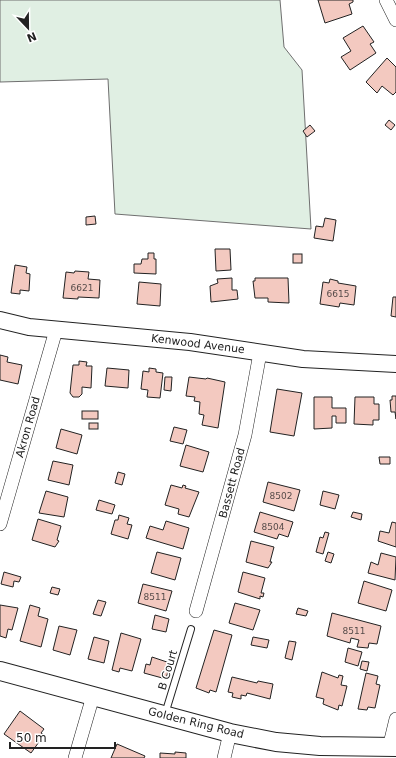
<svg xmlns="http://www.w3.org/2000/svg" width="396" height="758" font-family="'DejaVu Sans',sans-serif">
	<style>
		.green { fill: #e0efe3; stroke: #6f6f6f }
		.building { fill: #f3c9c0; stroke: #222 }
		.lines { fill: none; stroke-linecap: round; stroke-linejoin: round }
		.service-casing { stroke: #222; stroke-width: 8 }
		.minor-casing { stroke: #222; stroke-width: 14 }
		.tertiary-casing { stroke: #222; stroke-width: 18 }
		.secondary-casing { stroke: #222; stroke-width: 20 }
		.service { stroke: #fff; stroke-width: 6 }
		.minor { stroke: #fff; stroke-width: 13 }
		.tertiary { stroke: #fff; stroke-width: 16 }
		.secondary { stroke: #fff; stroke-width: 18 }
		.labels { text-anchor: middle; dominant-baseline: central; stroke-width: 3; stroke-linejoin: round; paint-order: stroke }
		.number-label { font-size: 9px; fill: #564c4a }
		.street-label { font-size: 11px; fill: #222; stroke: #fff }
	</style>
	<rect width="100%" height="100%" fill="#fff"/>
	<polygon class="green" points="0,0 280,0 284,47 302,70 311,229 115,214 108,79 0,82"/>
	<g class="building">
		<polygon points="318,0 353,0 353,2 349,4 352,14 325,23"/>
		<polygon points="363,26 374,42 370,44 376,53 350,70 341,57 351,51 343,38"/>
		<polygon points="387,58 396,67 396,92 393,95 382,86 377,93 366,82"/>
		<polygon points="389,120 395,125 391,130 385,125"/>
		<polygon points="310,125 315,131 307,137 303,131"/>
		<polygon points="95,216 96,224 86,225 86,217"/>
		<polygon points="325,218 336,220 333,241 314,238 316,226 323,227"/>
		<polygon points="215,249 230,249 231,270 216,271"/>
		<polygon points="148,253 154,253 154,259 156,259 156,274 134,273 134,264 141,264 142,259 148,259"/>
		<rect x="293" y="254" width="9" height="9"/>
		<polygon points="15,265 27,267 26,273 30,274 29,291 20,290 20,294 11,293"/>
		<polygon points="75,271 89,272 88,279 100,280 99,298 78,297 78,299 63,298 66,272 74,273"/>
		<polygon points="232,278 232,290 237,290 238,299 211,302 210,286 218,283 217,279"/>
		<polygon points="255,278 288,278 289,303 268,302 268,298 255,298 253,281 255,281"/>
		<polygon points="330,279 338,281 338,283 356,286 354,305 340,303 339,307 320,304 323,282 329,283"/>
		<polygon points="139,282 161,284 160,306 137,304"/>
		<polygon points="393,297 396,297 396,317 391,316"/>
		<polygon points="0,355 8,357 7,362 22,365 18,384 0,380"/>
		<polygon points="79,361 87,362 86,366 92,366 91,388 82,387 82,394 79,397 73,397 70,393 73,365 79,365"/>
		<polygon points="107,368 129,370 128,388 105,386"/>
		<polygon points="149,368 156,369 156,372 163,373 160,398 147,397 148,390 141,389 143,371 149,372"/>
		<polygon points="165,377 172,377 171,391 164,390"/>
		<polygon points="189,377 206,379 207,378 225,382 218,428 202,425 204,415 199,414 200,402 194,401 195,397 186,396"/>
		<polygon points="277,389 302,393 294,436 270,432"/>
		<polygon points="392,396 396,396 396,419 395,412 391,412 390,400 392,400"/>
		<polygon points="314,397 332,397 332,408 346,408 346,423 336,423 336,416 332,416 332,428 314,429"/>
		<polygon points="355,397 374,397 374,404 379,404 379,420 373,420 373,425 354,424"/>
		<rect x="82" y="411" width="16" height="8"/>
		<rect x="89" y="423" width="9" height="6"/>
		<polygon points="174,427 187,430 183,444 170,441"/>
		<polygon points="61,429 82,435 77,454 56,448"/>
		<polygon points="186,445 209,452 203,472 180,466"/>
		<polygon points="379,457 390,457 390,464 380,464"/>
		<polygon points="53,461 73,465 69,485 48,480"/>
		<polygon points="118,472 125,474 122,485 115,483"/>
		<polygon points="268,482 300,490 294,511 263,502"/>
		<polygon points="171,485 182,488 183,485 186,486 185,488 199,492 189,517 178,514 179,509 165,505"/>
		<polygon points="46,491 68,497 64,517 39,513"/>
		<polygon points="323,491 339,495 335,509 320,505"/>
		<polygon points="99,500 115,505 112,514 96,510"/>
		<polygon points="260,512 293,522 288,537 279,534 277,539 254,532"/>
		<polygon points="353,512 362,514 361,520 351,517"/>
		<polygon points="119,515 129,518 127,524 132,525 128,539 111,534 115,520 118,520"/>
		<polygon points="38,519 61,526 57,540 59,541 55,547 32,540"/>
		<polygon points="166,521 189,528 183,549 146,538 150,526 163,530"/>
		<polygon points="392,522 396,523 396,547 378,541 380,531 389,533"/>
		<polygon points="325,532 329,533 323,554 316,552 320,537 323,538"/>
		<polygon points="251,541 274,547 270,562 272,562 268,568 246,562"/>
		<polygon points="157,552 181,558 175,580 151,573"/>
		<polygon points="328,552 334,554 331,563 325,561"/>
		<polygon points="381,553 396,557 395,580 368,573 371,562 378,565"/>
		<polygon points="4,572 21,577 19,582 14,581 13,587 1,584"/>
		<polygon points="243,572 265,578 261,593 264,593 263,597 260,596 260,599 238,592"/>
		<polygon points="364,581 392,590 386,611 358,603"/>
		<polygon points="143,584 172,591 166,611 138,603"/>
		<polygon points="52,587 60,589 58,595 50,593"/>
		<polygon points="98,600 106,602 101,616 93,614"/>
		<polygon points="235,603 260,610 253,630 229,623"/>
		<polygon points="0,605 18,608 12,630 8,629 6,638 0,636"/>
		<polygon points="30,605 40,608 38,616 48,619 41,647 20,641"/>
		<polygon points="298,608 308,611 306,616 296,614"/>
		<polygon points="332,613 381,626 377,644 369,643 368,648 357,647 359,640 351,638 350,643 327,636"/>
		<polygon points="155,615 169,619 166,632 152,629"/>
		<polygon points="59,626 77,630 70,655 53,650"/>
		<polygon points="214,630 232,635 216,692 210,690 209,693 196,688"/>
		<polygon points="121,633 141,639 132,671 120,668 119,672 112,670"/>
		<polygon points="94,637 109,641 104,663 88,659"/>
		<polygon points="253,637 269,640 267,648 251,645"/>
		<polygon points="289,641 296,642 292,660 285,658"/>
		<polygon points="348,648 362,652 358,666 345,662"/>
		<polygon points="152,657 170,663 166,679 144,673 146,664 150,665"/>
		<polygon points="362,661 369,662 367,671 360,669"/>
		<polygon points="322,672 338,678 339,675 343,676 341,685 347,686 342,706 339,705 338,710 323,704 324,699 316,697"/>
		<polygon points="366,673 378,676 376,684 380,685 375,708 368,707 367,710 358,709"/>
		<polygon points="232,677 257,683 258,681 273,684 270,699 247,693 246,696 241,695 241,699 232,697 233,693 228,692"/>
		<polygon points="20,711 44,729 41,733 44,735 31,753 4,734"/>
		<polygon points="117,744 145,756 144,758 111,758"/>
		<polygon points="175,752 186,753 186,758 160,758 160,753 175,754"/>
	</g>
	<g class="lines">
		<defs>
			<polyline id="service" points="165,714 191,629"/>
			<g id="minor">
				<polyline points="386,0 396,20"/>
				<polyline points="0,524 56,330"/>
				<polyline points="196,611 245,435 260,353"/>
				<polyline points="389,748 396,719"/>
				<polyline points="75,758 93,696"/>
				<polyline points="224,758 230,733"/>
			</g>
			<polyline id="tertiary" points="0,320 29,327 190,342 303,359 396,364"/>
			<polyline id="secondary" points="0,671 230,733 276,742 320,746 396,747"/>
		</defs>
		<use href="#service" class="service-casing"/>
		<use href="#minor" class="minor-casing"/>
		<use href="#tertiary" class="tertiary-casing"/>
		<use href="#secondary" class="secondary-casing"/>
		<use href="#service" class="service"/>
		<use href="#minor" class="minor"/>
		<use href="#tertiary" class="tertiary"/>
		<use href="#secondary" class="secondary"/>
	</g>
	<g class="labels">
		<g class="number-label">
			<text x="82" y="288">6621</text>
			<text x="338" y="294">6615</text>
			<text x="281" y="496">8502</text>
			<text x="273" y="527">8504</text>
			<text x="155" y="597">8511</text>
			<text x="354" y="631">8511</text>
		</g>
		<g class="street-label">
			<text transform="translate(198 344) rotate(7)">Kenwood Avenue</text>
			<text transform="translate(28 427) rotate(-74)">Akron Road</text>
			<text transform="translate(232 483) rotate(-75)">Bassett Road</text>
			<text transform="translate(168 670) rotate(-73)">B Court</text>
			<text transform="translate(196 723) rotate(14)">Golden Ring Road</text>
		</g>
	</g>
	<g transform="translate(28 28) rotate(158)" stroke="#ffffff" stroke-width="3" paint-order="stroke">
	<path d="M0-3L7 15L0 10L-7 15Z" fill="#222222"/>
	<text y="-6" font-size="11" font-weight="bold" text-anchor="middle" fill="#222222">N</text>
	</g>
	<path d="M10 742v6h105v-6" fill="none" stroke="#222222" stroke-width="2"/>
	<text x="16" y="742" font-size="12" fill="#222222" stroke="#ffffff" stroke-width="3" paint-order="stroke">50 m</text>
</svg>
